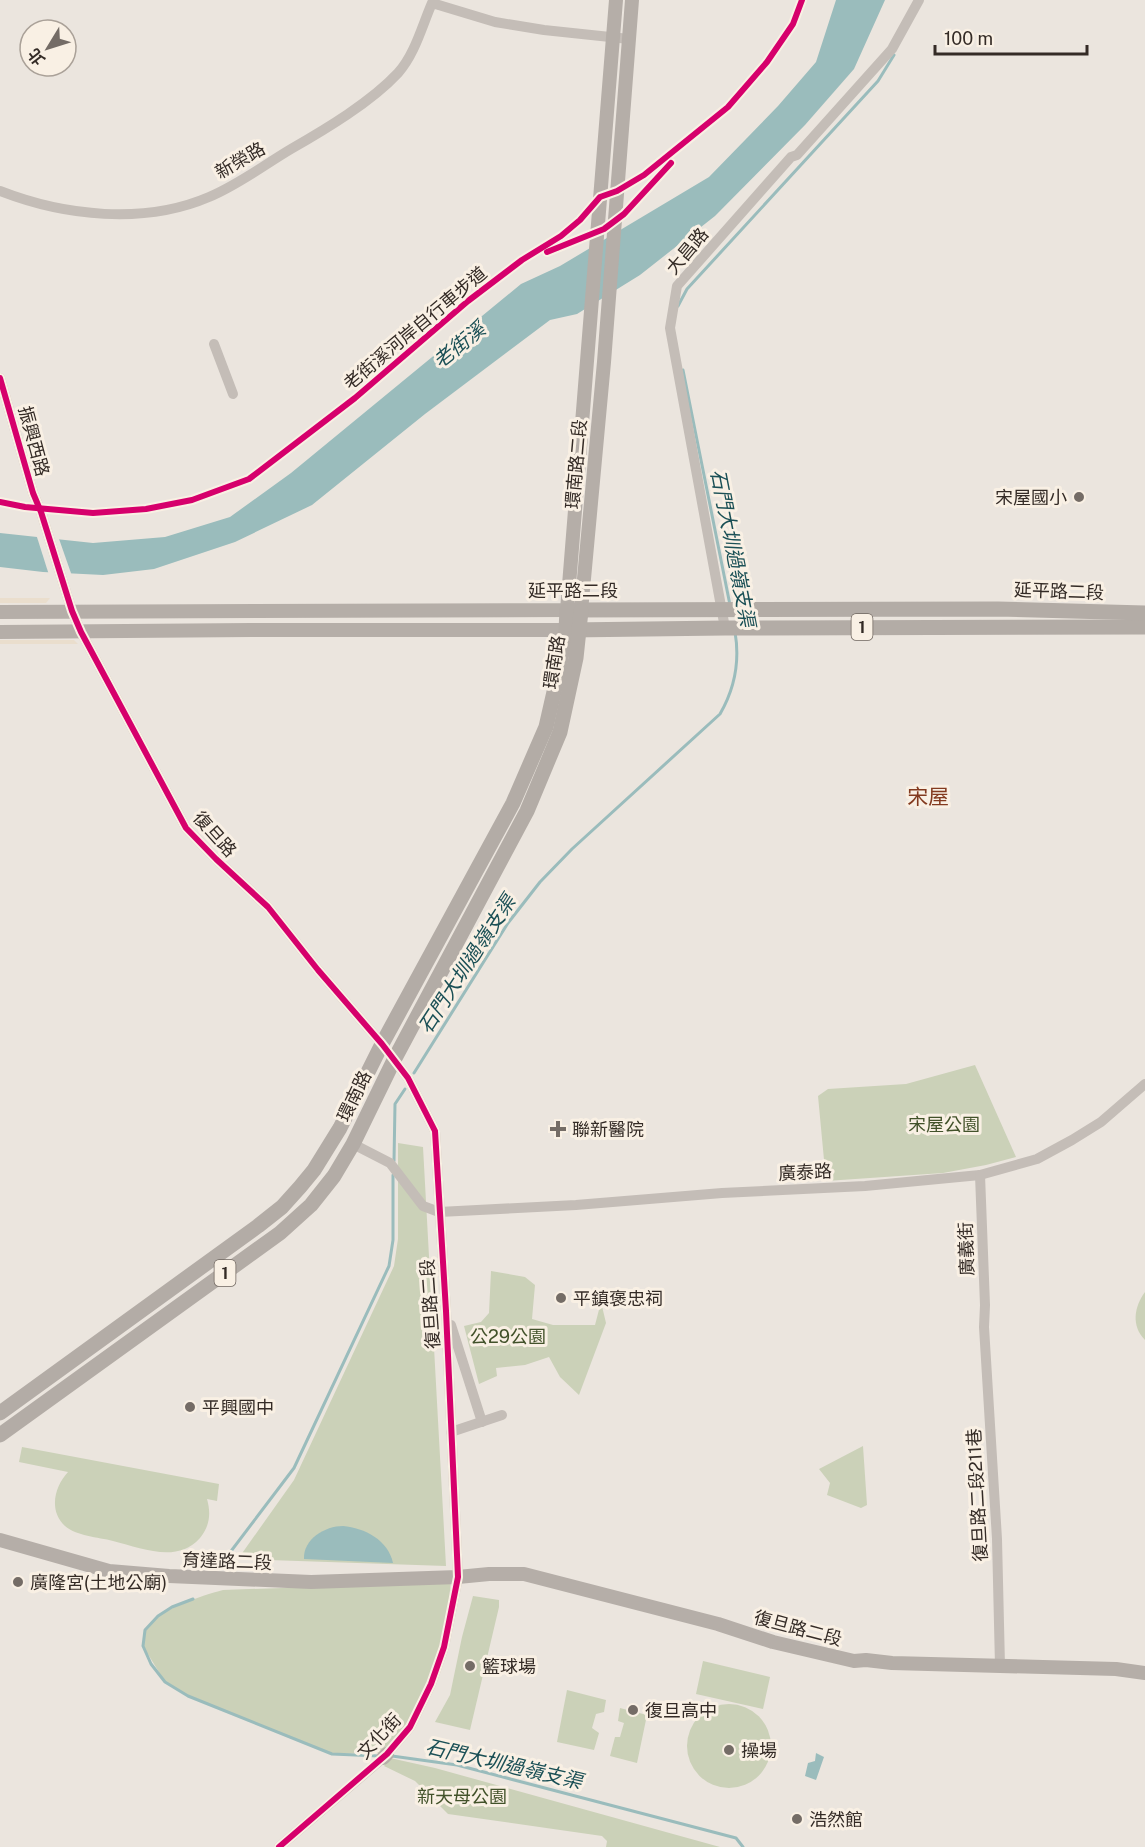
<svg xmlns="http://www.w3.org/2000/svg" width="1145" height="1847" font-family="'Public Sans','Noto Sans TC',sans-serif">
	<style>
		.green { fill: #cbd1b8 }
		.plaza { fill: #eadecd }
		.water { fill: #9abcbc }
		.pier { fill: #ebe5de }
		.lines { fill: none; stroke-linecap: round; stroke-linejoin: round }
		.stream { stroke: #9abcbc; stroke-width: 3 }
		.street { stroke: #c4bdb7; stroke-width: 10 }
		.secondary { stroke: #b5aea8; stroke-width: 14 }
		.primary { stroke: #b3aca6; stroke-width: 15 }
		.cycleway-casing { stroke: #f9f0e4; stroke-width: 10 }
		.cycleway { stroke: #d6006c; stroke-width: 6 }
		.poi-dot { fill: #746c66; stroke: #f9f0e4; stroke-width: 2 }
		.labels { text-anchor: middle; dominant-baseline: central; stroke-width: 6; stroke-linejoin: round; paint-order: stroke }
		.shield { fill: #f9f0e4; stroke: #6f665f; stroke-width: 1.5 }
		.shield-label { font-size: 16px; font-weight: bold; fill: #342b26 }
		.street-label { font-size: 18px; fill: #342b26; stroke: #f9f0e4 }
		.poi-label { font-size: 18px; fill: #342b26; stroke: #f9f0e4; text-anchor: start }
		.park-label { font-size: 18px; fill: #42522a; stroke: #f9f0e4 }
		.water-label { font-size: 20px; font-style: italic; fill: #1b5056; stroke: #f9f0e4 }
		.quarter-label { font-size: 21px; fill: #833a1f; stroke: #f9f0e4 }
	</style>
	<rect width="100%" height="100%" fill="#ebe5de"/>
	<g class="green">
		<polygon points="975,1065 1016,1157 986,1165 943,1173 826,1181 818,1096 828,1089 906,1084"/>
		<polygon points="398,1143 423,1147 446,1566 238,1559 294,1480 394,1266 398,1239"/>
		<polygon points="491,1271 525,1277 535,1285 532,1319 553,1325 595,1325 601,1302 606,1323 579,1395 560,1377 549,1357 525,1365 496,1368 497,1376 479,1384 464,1326 481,1322 489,1313"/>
		<path d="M1145,1292V1340C1131,1326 1134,1307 1145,1292Z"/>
		<polygon points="863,1446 867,1505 861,1508 827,1495 830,1483 819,1469"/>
		<path d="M22,1447L219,1484L217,1501L207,1499C211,1513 210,1526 200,1538C177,1564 142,1548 113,1541C98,1537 76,1536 65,1526C48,1510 55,1486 68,1472L19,1462Z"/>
		<path d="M451,1582L442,1655L410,1727L380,1753L332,1754L188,1696L165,1682L143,1646C144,1640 144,1633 147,1628C159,1609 201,1596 223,1590Z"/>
		<polygon points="473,1596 499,1600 499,1607 470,1730 435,1722 450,1695 462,1637"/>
		<polygon points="703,1661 770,1677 763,1709 696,1694"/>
		<polygon points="567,1690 606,1700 604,1712 596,1714 592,1728 599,1733 594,1750 557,1742"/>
		<circle cx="729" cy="1746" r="42"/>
		<polygon points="620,1708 647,1715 637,1763 610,1756 615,1737 620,1737 624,1723 618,1721"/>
		<polygon points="390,1758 435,1768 720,1847 606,1847 607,1841 602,1836 448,1814 415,1781 384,1766"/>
	</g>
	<g class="plaza">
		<polygon points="0,598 50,598 46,603 0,603"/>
		<polygon points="0,640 74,640 78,644 0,644"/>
	</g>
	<g class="water">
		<polygon points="836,0 885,0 854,69 805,125 715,216 640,275 577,314 550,320 425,414 312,505 235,542 154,569 103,575 43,572 0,567 0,533 93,543 165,537 230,517 291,473 521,284 560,266 709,177 778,106 816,62"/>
		<path d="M343,1526C365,1528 388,1540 393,1563L304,1559C303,1539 325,1526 343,1526Z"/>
		<polygon points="816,1753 824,1757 816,1780 805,1776 808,1763 815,1761"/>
	</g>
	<polygon class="pier" points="36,534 58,536 72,576 49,575"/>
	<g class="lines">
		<g class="stream">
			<polyline points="678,306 687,289 878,81 894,55"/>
			<polyline points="683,370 730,605"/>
			<path d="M414,1073L508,923L540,882L572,849L720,714C735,688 740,661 735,632"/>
			<polyline points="394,1161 395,1104 405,1089"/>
			<polyline points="219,1567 294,1468 389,1266 393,1240 393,1175"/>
			<polyline points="193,1599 172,1607 158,1616 145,1630 143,1646 151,1664 165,1682 188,1696 332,1754 379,1756"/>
			<polyline points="392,1756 457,1765 736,1838 743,1847"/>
		</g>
		<g class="street">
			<path d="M0,191C64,216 144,225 209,197C238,185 264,165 291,149C326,129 371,102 398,73C415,54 422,26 432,3L495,22L544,30L629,39"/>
			<polyline points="214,344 233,394"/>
			<polyline points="0,378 33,493 41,512 72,611 81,632 186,828 216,859 268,907 318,970 382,1044"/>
			<polyline points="725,628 670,328 677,286 791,157 797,155 892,49 919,0"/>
			<polyline points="353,1144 390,1163 423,1206 439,1212 576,1205 722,1193 865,1186 980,1175 1037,1159 1072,1140 1101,1122 1145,1084"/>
			<polyline points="980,1175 985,1305 984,1327 997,1539 1000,1666"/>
			<polyline points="451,1325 482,1422"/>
			<polyline points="451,1432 502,1415"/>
			<polyline points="387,1754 410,1727 431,1684 444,1647 458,1577 446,1311 435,1131 408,1078 394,1060"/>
			<polyline points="279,1847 383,1758"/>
		</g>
		<g class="secondary">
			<polyline points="581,611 604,362 632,0"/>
			<polyline points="0,612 567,610 616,0"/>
			<polyline points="0,632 251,630 566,630"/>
			<polyline points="0,1540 109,1571 169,1576 311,1582 458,1577 489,1574 524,1574 718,1624 773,1642 854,1661 866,1660 892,1663 1116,1669 1145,1673"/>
			<polyline points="383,1758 387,1754"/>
		</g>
		<g class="primary">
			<polyline points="569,630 725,628 1145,627"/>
			<polyline points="0,1413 258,1226 282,1207 300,1187 314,1170 340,1128 382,1044 513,803 546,727 559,670 566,630 567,610 998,609 1145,613"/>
			<polyline points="0,1435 280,1233 311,1205 334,1176 353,1144 394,1060 527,811 560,732 576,658 581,611"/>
		</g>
		<defs>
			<g id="cycleway">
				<polyline points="547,252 604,229 624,214 671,163"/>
				<polyline points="0,378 33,493 41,512 72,611 81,632 186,828 216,859 268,907 318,970 382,1044 408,1078 435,1131 446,1311 458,1577 444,1647 431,1684 410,1727 387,1754 279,1847"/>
				<polyline points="0,502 25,507 93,513 146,509 192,500 249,479 355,398 468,301 522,260 561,236 580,220 600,197 617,191 644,175 728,107 767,62 793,24 802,0"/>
			</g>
		</defs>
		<use href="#cycleway" class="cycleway-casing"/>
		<use href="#cycleway" class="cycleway"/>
	</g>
	<g class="poi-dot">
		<circle cx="1079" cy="497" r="6"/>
		<path d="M555 1120h6v6h6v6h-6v6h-6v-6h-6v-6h6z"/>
		<circle cx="561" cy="1298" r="6"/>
		<circle cx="190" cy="1407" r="6"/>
		<circle cx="18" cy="1582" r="6"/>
		<circle cx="470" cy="1666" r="6"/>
		<circle cx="633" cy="1710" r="6"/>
		<circle cx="729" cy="1750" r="6"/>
		<circle cx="797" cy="1819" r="6"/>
	</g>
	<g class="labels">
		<g class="shield">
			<rect x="851.5" y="614" width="21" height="26" rx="4.5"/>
			<rect x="214.5" y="1260" width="21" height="26" rx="4.5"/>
		</g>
		<g class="shield-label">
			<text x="862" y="627">1</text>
			<text x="225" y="1273">1</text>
		</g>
		<g class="street-label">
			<text transform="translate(240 160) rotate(-30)">新榮路</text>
			<text transform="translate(687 251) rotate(-50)">大昌路</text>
			<text transform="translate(415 328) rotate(-40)">老街溪河岸自行車步道</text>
			<text transform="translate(34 441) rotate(75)">振興西路</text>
			<text transform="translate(576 464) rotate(-85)">環南路二段</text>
			<text x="573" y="590">延平路二段</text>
			<text transform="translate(1059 591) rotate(2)">延平路二段</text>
			<text transform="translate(554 662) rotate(-81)">環南路</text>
			<text transform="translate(215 834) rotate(48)">復旦路</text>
			<text transform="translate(354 1096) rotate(-64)">環南路</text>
			<text transform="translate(805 1172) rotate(-3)">廣泰路</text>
			<text transform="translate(966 1249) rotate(-92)">廣義街</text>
			<text transform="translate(430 1304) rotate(-94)">復旦路二段</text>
			<text transform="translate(977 1495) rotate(-93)">復旦路二段211巷</text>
			<text transform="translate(227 1561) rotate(2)">育達路二段</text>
			<text transform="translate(798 1628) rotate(15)">復旦路二段</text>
			<text transform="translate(379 1736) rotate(-47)">文化街</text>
		</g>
		<g class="poi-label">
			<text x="1067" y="497" text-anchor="end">宋屋國小</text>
			<text x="572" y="1129">聯新醫院</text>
			<text x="573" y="1298">平鎮褒忠祠</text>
			<text x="202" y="1407">平興國中</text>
			<text x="30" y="1582">廣隆宮(土地公廟)</text>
			<text x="482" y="1666">籃球場</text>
			<text x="645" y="1710">復旦高中</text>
			<text x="741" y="1750">操場</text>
			<text x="809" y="1819">浩然館</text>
		</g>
		<g class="park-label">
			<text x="944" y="1124">宋屋公園</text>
			<text x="508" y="1336">公29公園</text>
			<text x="462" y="1796">新天母公園</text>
		</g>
		<g class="water-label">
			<text transform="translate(459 345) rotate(-39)">老街溪</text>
			<text transform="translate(733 548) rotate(79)">石門大圳過嶺支渠</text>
			<text transform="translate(467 964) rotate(-57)">石門大圳過嶺支渠</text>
			<text transform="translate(504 1764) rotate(13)">石門大圳過嶺支渠</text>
		</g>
		<g class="quarter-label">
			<text x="928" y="796">宋屋</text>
		</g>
	</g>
	<g transform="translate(48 48) rotate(232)"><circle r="28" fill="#f9f0e4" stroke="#aaa198" stroke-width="1.5"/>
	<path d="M0-4.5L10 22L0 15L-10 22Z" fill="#746c66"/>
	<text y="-9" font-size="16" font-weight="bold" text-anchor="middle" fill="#342b26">北</text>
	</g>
	<path d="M935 45v9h152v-9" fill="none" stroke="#342b26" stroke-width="3"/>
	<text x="944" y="45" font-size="18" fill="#342b26" stroke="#f9f0e4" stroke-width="4.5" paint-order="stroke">100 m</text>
</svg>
